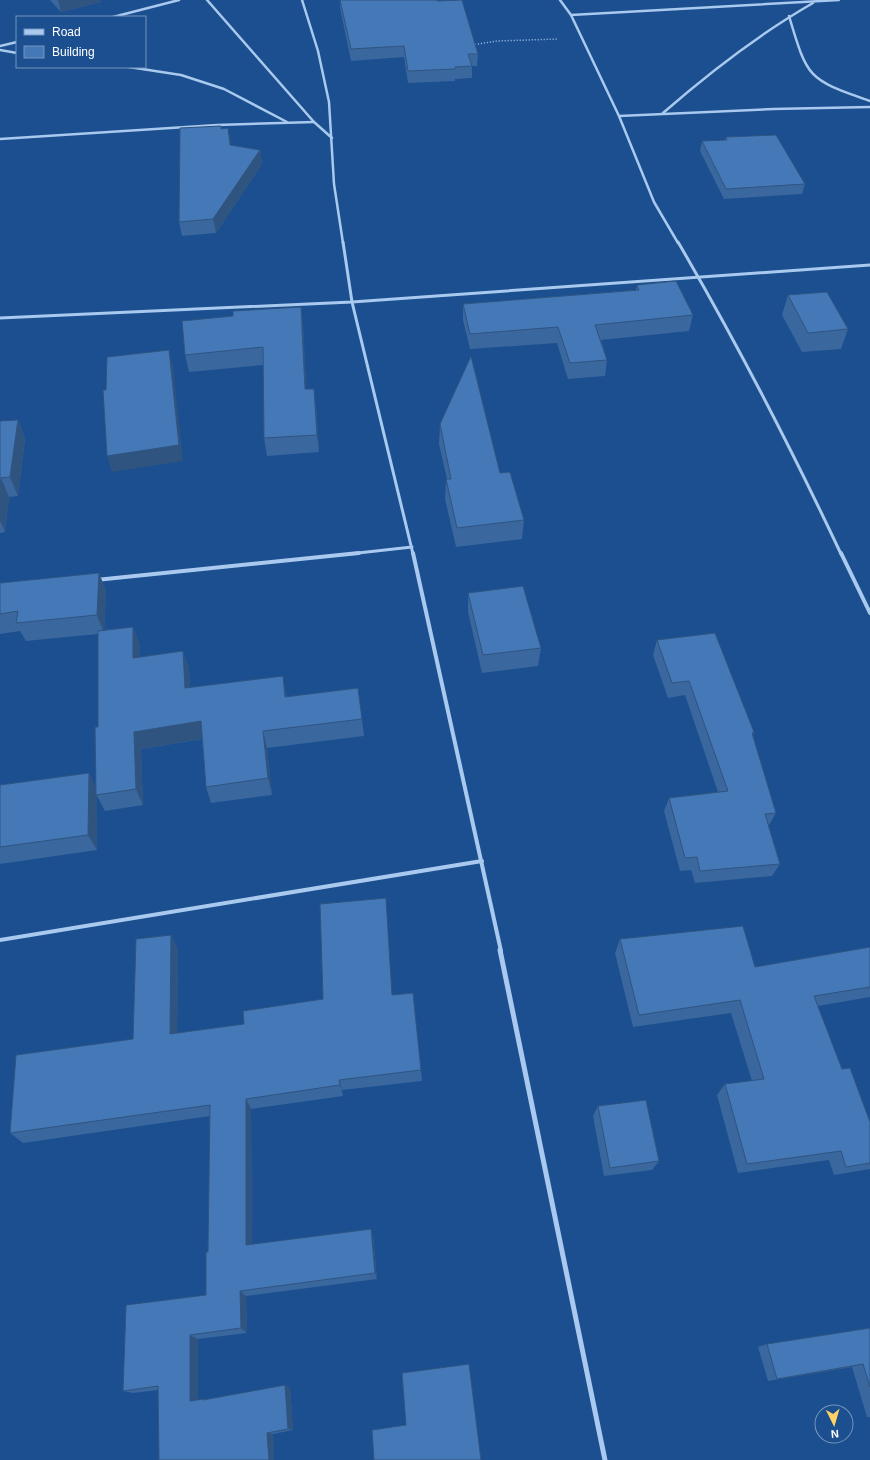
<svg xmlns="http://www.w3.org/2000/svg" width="870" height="1460" font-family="Helvetica,sans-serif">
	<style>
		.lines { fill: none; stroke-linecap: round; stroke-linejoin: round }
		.path { stroke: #a9c9ee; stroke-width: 1.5; stroke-dasharray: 1 2; stroke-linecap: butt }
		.street-far3 { stroke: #a9c9ee; stroke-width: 2.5 }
		.street-far2 { stroke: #a9c9ee; stroke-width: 3 }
		.street-far1 { stroke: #a9c9ee; stroke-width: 4 }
		.street { stroke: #a9c9ee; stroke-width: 5 }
		.wall { fill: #3a679d }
		.shaded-wall { fill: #305480 }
		.building { fill: #4478b7; stroke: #305480 }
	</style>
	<rect width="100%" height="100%" fill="#1b4f8f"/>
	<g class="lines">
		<polyline class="path" points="472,45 497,41 558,39"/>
		<g class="street-far3">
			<polyline points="207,0 314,122 332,138"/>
			<polyline points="302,0 318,51 329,102 334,184 343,243"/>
			<polyline points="560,0 571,15 619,116 654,202 678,243"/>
			<polyline points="571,15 839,0"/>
			<path d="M789,16C808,80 808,79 870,101"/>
			<polyline points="113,17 179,0"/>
			<polyline points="0,46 17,42"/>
			<polyline points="0,50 17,53"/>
			<polyline points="129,67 181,75 224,89 287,122"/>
			<path d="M663,113C710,72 759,34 813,3"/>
			<polyline points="619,116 773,109 870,107"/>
			<polyline points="0,139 217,125 314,122"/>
		</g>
		<g class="street-far2">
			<polyline points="343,242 352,302 413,554"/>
			<path d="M678,242C737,343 791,448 841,554"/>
			<polyline points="0,318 352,302 870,265"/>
			<polyline points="349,554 412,547"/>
		</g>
		<g class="street-far1">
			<polyline points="413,553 501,951"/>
			<polyline points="841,553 870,613"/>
			<polyline points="96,580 359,553"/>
			<polyline points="0,940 482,861"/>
		</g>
		<polyline class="street" points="500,950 605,1460"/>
	</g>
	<g class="wall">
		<polygon points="50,0 100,0 101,2 61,12"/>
		<polygon points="340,0 437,0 478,54 477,66 472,66 472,78 455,79 455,81 408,83 404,57 351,61 340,8"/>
		<polygon points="228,128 231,145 260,150 262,164 216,233 182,236 179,222 221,129"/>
		<polygon points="726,137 805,184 802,194 724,199 700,151 702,141 725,140"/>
		<polygon points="637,285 693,315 689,331 601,340 607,360 605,376 568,379 557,343 470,349 463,320 463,304 636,290"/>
		<polygon points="788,295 848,329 841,349 802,352 782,315"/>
		<polygon points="301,307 303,324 306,389 314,389 316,406 319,452 267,456 264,438 263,365 189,372 185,355 233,316"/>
		<polygon points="18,420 25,439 18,496 9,497 5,532 0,533 0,421"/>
		<polygon points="440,424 500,473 524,520 522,539 456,547 445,499 446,479 447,479 439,444"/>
		<polygon points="99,573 106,591 104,630 133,627 140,645 140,657 183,651 189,669 190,688 286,694 287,697 362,719 364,736 267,748 272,795 211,803 206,787 202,739 141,749 143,805 105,811 97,796 97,850 0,864 0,785 89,773 96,788 98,727 98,634 26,641 20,631 0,634 0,583"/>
		<polygon points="468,593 541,648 538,666 482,673 468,612"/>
		<polygon points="657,640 754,732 753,736 776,813 769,825 768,826 780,864 772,876 695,883 691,870 680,871 664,811 669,798 718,792 685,695 668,698 653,655"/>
		<polygon points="620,939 755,967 870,947 870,997 818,1006 842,1069 870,1122 870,1169 834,1175 829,1160 738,1173 717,1095 725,1084 752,1081 731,1013 633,1027 615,953"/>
		<polygon points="178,949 177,1033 244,1024 393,995 421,1070 422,1081 342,1090 343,1096 251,1109 252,1245 371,1229 373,1236 377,1279 246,1296 247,1333 198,1339 198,1400 203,1399 207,1400 290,1387 293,1430 273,1434 274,1460 159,1460 158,1390 133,1393 123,1391 206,1295 208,1252 210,1116 23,1143 10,1133 133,1039"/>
		<polygon points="598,1106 659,1161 652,1170 604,1176 593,1116"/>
		<polygon points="870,1328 870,1417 867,1417 852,1367 768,1381 758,1347 767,1344"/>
	</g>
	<g class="shaded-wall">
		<polygon points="58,0 100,0 101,2 61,12"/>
		<polygon points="228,128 231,142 232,159 230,145"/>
		<polygon points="260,150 262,164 216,233 213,219"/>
		<polygon points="301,307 303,324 307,407 305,389"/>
		<polygon points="169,350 173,367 183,461 112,472 107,456"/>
		<polygon points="314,389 316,406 319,452 317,435"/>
		<polygon points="18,420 25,439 18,496 10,477"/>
		<polygon points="1,478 9,497 5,532 0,521 0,487"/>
		<polygon points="99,573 106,591 104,633 97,615"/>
		<polygon points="133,627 140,645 140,676 133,658"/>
		<polygon points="183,651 189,669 191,706 185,688"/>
		<polygon points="283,676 286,694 288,714 285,697"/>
		<polygon points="201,721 206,738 141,749 143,805 136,789 134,732"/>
		<polygon points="263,731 267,748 272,795 268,778"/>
		<polygon points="89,773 97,790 96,795 97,796 97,850 88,835"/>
		<polygon points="171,935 178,949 177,1046 170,1034"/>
		<polygon points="339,1080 342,1090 343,1096 340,1085"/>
		<polygon points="246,1099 251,1109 252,1252 246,1245"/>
		<polygon points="371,1229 373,1236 377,1279 375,1273"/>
		<polygon points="240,1291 246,1296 247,1333 241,1328"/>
		<polygon points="190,1335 198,1339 198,1403 190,1401"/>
		<polygon points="285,1385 290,1387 293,1430 288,1429"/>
		<polygon points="267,1433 273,1434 274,1460 269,1460"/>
	</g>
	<g class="building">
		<polygon points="340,0 437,0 437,1 462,0 478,54 468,54 472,66 455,67 455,69 408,71 404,46 351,49"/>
		<polygon points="221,126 221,129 228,128 230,145 260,150 213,219 179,222 180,128"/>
		<polygon points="776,135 805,184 726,189 702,141 727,140 726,137"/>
		<polygon points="676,281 693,315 595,325 607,360 570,363 558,327 470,334 463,304 639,290 637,285"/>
		<polygon points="827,292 848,329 808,333 788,295"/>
		<polygon points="301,307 305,389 314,389 317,435 264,438 263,347 185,355 182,321 233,316 233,311"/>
		<polygon points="169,350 179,445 107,456 103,390 106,390 107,357"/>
		<polygon points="471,356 500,473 510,472 524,520 457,528 446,479 451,479 440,424"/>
		<polygon points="18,420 10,477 1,478 0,487 0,421"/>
		<polygon points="99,573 97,615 16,623 18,611 0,614 0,583"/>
		<polygon points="523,586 541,648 483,655 468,593"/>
		<polygon points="133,627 133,658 183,651 185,688 283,676 285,697 358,688 362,719 263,731 268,778 206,787 201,721 134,732 136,789 96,795 95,727 98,727 98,631"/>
		<polygon points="715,633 754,732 752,733 776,813 765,814 780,864 700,871 697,857 685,858 669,798 728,791 689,681 672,683 657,640"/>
		<polygon points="89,773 88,835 0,847 0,785"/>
		<polygon points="386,898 392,995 413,993 421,1070 339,1080 340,1085 246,1099 246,1245 371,1229 375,1273 240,1291 241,1328 190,1335 190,1401 203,1399 203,1400 285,1385 288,1429 267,1433 269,1460 159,1460 158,1386 123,1391 126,1305 206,1295 206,1252 208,1252 210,1105 10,1133 16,1055 133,1039 136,939 171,935 170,1034 244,1024 243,1011 323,999 320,904"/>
		<polygon points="743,926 755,967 870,947 870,987 814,996 842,1069 850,1068 870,1122 870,1163 846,1167 841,1151 747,1164 725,1084 764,1079 740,1000 639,1015 620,939"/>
		<polygon points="646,1100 659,1161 610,1168 598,1106"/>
		<polygon points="870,1328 870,1387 863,1364 777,1379 767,1344"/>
		<polygon points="469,1364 481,1460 374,1460 372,1430 406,1425 402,1373"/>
	</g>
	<rect x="16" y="16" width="130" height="52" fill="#1b4f8f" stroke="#7695bc"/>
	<rect x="24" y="29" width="20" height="6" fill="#a9c9ee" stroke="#7695bc"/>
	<text x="52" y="36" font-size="12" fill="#ffffff">Road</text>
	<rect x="24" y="46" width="20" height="12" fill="#4478b7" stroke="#7695bc"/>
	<text x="52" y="56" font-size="12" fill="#ffffff">Building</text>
	<g transform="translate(834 1424) rotate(175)"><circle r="19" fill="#1b4f8f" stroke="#7695bc"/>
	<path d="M0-3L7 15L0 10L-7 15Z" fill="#ffd166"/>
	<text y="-6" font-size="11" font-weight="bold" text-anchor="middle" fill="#ffffff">N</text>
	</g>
</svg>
